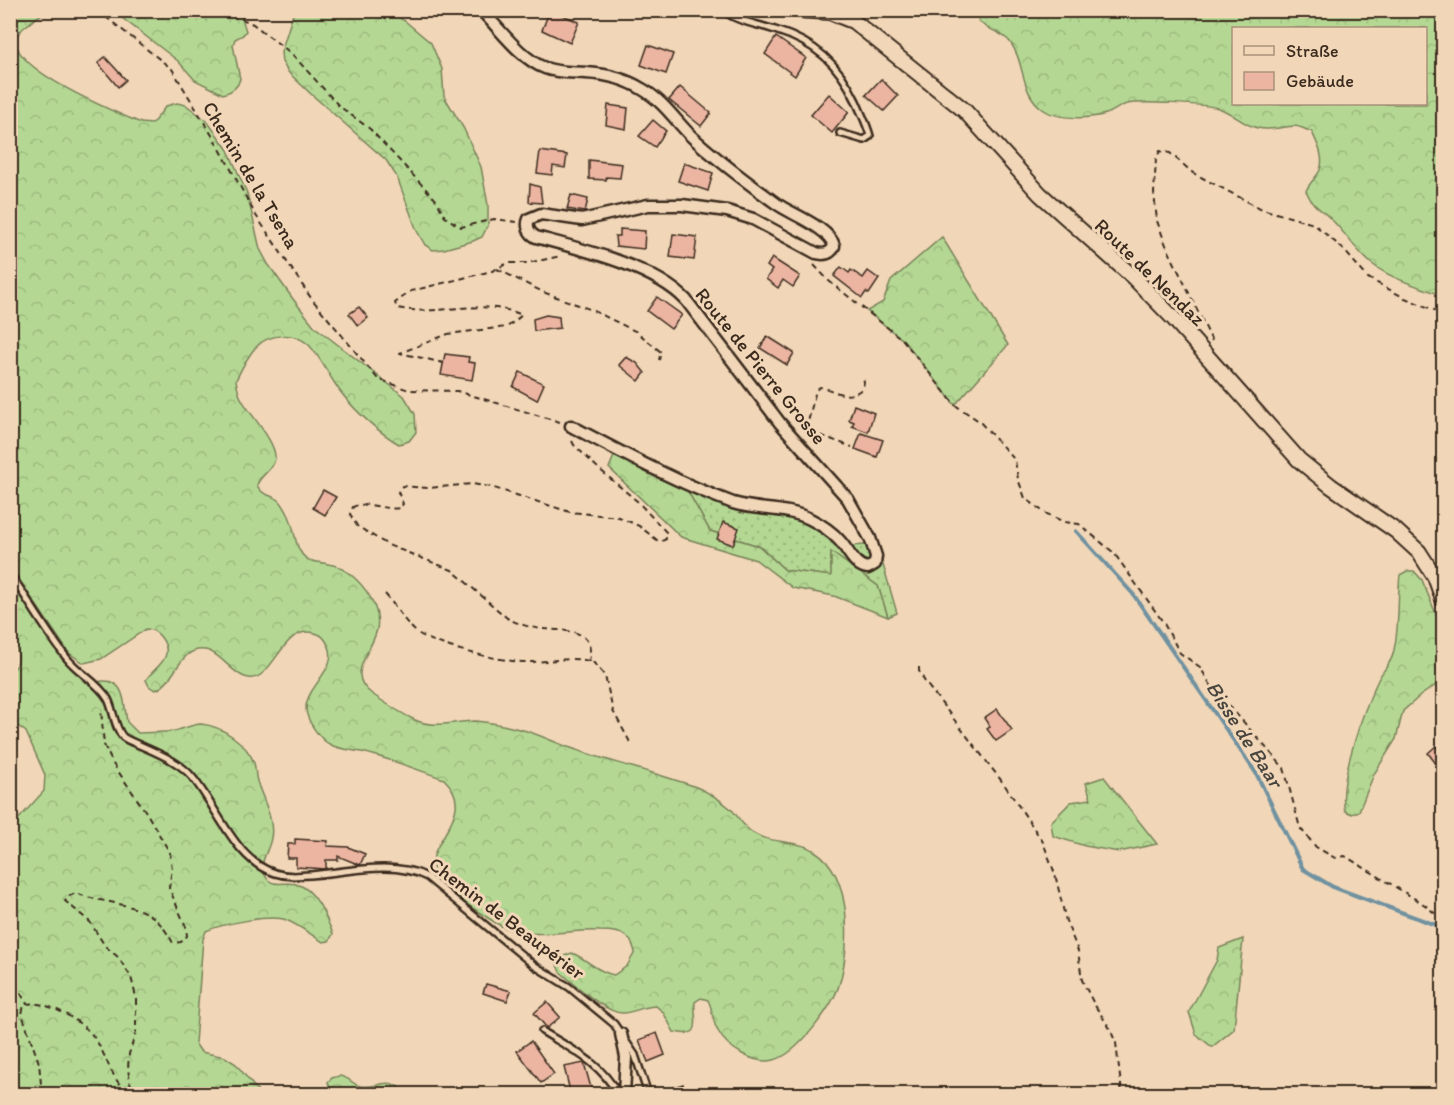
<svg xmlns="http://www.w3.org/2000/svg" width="1454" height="1105" font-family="Itim,sans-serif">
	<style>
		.grass { fill: url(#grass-dots); stroke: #788158; stroke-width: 1.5 }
		.forest { fill: url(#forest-crowns); stroke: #788158; stroke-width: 1.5; fill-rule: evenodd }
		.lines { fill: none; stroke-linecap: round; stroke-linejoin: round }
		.stream { stroke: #7091a0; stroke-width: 4 }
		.building { fill: #ecb5a2; stroke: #3b2a1e; stroke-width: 1.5 }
		.service-casing { stroke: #3b2a1e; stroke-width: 10 }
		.minor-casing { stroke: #3b2a1e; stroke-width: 15 }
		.secondary-casing { stroke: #3b2a1e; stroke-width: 18 }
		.path { stroke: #3b2a1e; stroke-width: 2; stroke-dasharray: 6 4.5; stroke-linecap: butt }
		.service { stroke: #f1d7b8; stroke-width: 5 }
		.minor { stroke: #f1d7b8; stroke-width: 10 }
		.secondary { stroke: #f1d7b8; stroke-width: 14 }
		.labels { text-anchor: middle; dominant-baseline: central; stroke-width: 6; stroke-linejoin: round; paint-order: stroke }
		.street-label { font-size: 20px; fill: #3b2a1e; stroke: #f1d7b8 }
		.water-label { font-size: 21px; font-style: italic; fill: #48443e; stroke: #f1d7b8 }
	</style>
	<defs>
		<pattern id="grass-dots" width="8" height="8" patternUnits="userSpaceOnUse" patternTransform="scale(1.5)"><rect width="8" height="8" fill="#b4d893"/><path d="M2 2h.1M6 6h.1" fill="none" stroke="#9cba7e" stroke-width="1.8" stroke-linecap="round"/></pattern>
		<pattern id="forest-crowns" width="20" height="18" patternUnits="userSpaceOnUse" patternTransform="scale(1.5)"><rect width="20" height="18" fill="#b4d893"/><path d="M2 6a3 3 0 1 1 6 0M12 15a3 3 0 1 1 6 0" fill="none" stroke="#9cba7e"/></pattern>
	</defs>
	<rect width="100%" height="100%" fill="#f1d7b8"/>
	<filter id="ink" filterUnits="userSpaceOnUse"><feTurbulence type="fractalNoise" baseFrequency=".0167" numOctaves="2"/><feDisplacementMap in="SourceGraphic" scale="12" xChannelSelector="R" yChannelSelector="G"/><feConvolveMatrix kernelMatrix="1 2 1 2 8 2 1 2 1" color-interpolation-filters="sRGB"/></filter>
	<g filter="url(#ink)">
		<polygon class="grass" points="687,490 787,514 839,538 852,546 877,544 897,613 888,617 878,586 831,553 831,576 785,570 759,546 710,531"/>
		<g class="forest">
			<path d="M232,10L241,15L246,31L243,35L235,39L233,45L240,79C238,87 231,92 223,94L195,80L178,61L113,11Z"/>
			<path d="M10,11H49C40,14 34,19 26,26C21,30 16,34 16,41C15,71 117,113 141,123L152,124L166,106L177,103L186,105L207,121L228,150L247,193L260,249L268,264L293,299L315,327L404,396L415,414L416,432L409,441L399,444C381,434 356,412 343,395C330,379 323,360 309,345C294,331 269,333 255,348C247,357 241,370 236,380C237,386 238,393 241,398C249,414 277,442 275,459C273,470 260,475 257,485C262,496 270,494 279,500C282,503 286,510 288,514C296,528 293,549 307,559C314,563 321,562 328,564C345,566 362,583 370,597C376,606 379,619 377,629C373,651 344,674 372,694C385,703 400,713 415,720C434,729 455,721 475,721C490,722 504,725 519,729C537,733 553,742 571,748C604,760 638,768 672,779C684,783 698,786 708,793C716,797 724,803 731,809C739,817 743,827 753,833C769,843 790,840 807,847C853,866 851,943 840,982C834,1005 798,1054 774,1060C754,1065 727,1048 718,1031C712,1022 714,1012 708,1000L701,998L695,1002C693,1020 705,1039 674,1032L663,1012L656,1006C644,1006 635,1012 624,1013C607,1015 574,983 560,972L557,965L561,957L572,953C587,959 597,972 614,975L627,966L635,952C633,946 632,940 626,936C619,931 608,931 600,931C566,929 526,942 496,923C480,913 440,889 434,870C424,843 480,813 444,779C418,770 393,760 366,753C355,750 341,750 331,745C320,740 306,720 306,708C306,686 342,666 327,643C325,639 321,635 318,634C290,623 279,659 263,673C241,692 225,653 205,650C178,646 176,684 155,690L149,686L146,680C151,672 162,665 165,657C170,645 158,629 146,629L101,659L84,663L69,653L11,568Z"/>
			<polygon points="294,11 387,11 405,21 431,43 442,69 444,96 464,129 481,167 488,205 488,225 482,237 473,241 444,249 433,250 425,245 417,231 397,177 386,160 311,94 289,73 282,62 281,52"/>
			<path d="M975,11H1443V296C1420,286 1391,280 1371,263C1356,251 1347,235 1333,221C1320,207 1315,210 1306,191C1309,183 1317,177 1320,170C1325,157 1317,143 1312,132C1306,130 1300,126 1294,126C1283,127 1270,131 1258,128C1243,125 1232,112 1218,108C1206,104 1138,101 1127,104C1119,106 1113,112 1106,114C1089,119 1059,120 1044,110C1019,93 1026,63 1010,42C999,28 978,31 975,11ZM1234,28H1426V104H1234Z"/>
			<polygon points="942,237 1008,345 955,405 903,340 867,311 883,302 891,281"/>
			<polygon points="614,456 687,490 710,531 759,546 785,570 831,576 831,552 878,586 888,617 834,596 793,588 756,560 681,537 609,468"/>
			<path d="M1407,571H1414L1422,580L1443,631V680L1420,696L1403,711L1396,739L1374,774L1359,811L1352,814L1345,811C1337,783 1364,709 1377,682C1381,672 1391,664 1393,654C1400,629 1397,601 1400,575Z"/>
			<path d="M10,579L62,659L81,677L83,681C89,685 94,682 102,681C126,679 124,705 127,722L138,733C150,732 163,733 174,731C183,729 193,724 201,724C222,726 247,743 254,763C256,769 255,775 257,781C262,798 275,820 271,838C269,852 257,862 266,877C272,888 286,881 296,884C316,889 326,917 333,934L329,941L323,942C311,935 299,925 286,920C271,914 222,924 206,931L203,939L195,1043L201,1052L225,1057L236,1064L260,1094H11V844L15,823L44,791L45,775L26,732L18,726L11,725V672C21,663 21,652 11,642Z"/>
			<polygon points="1104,777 1157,844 1119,852 1085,846 1053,836 1051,822 1071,802 1091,799 1086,783"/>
			<polygon points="1243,939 1234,1029 1212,1047 1196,1034 1189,1012 1217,960 1219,948"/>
			<path d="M339,1076C350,1077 351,1084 360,1086C376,1090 390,1073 405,1094L335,1093L330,1089L328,1082L332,1078Z"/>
		</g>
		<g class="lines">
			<polyline class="stream" points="1076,531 1133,594 1256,773 1303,869 1333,887 1444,928"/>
		</g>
		<g class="building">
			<polygon points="550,10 579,22 570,43 542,30"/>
			<polygon points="776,37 806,58 795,76 765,54"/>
			<polygon points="648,45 673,54 666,74 641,65"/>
			<polygon points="105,57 126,80 118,87 98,63"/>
			<polygon points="881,79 898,96 884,111 866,95"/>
			<polygon points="680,87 711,113 701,126 669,100"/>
			<polygon points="829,94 849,112 832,133 811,115"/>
			<polygon points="608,105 628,108 626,129 606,125"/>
			<polygon points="653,120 666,131 655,147 639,136"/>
			<polygon points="540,151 567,155 565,168 553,166 552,175 537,173"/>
			<polygon points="589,160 622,164 620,178 606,177 606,180 589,179"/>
			<polygon points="684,163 713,173 708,191 678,181"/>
			<polygon points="530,184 540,187 542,203 529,202"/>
			<polygon points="571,195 588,199 585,212 567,209"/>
			<polygon points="620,229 645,231 644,249 616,246 615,236 620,236"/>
			<polygon points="673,234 697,237 694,260 670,257"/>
			<polygon points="772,258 800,276 793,287 783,280 778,288 766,279 772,270 767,266"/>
			<polygon points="841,267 849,273 851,270 863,278 868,271 879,279 869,294 866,292 862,298 834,276"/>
			<polygon points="657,297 682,315 671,329 647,311"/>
			<polygon points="359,307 368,318 358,326 349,314"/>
			<polygon points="546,315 559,317 560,328 534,331 533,319"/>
			<polygon points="767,336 794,353 787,365 760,348"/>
			<polygon points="445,354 469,357 468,362 475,363 472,380 441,375"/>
			<polygon points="626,357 637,363 645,373 639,381 619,365"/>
			<polygon points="520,372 544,384 537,400 513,387"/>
			<polygon points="854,405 874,413 868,432 852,426 854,422 849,420"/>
			<polygon points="861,433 883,440 877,457 855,449"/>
			<polygon points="323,490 336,497 325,515 313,508"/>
			<polygon points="723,522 739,528 733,545 717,539"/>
			<polygon points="997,709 1012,730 996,741 987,729 990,727 984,718"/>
			<polygon points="1436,746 1440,750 1443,747 1443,773 1428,753"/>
			<polygon points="295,839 328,841 327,846 348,847 365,854 360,865 338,856 338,860 326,860 326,869 296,867 296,858 287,858 288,844 295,844"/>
			<polygon points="486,984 511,991 507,1001 483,993"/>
			<polygon points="547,1002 560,1017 547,1028 534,1013"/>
			<polygon points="657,1033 665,1055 648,1062 639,1040"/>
			<polygon points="531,1041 554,1074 541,1083 517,1051"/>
			<polygon points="584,1063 593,1095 571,1095 564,1067"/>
			<polygon points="683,1084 686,1095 656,1095 656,1093"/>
		</g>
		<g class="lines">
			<defs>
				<g id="service">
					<path d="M723,10C738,22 758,24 775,30C816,43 838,63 856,101C861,113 867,124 870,136L864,140L840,133"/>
					<path d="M10,574C29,601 46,631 66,657C78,673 98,682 108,699C114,711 114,727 123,737C128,741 138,744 144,747C162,755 181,763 193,778C217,807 236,862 275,873C287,877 298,876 311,875C348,872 394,860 427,877L535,966L569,987L614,1024L635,1055L648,1094"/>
					<path d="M542,1031C574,1051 599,1061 618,1094"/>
				</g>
				<g id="minor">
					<path d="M481,10C499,28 522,60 545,68C558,73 572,72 586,73C604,74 626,79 642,89C662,100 675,120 691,136C717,160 748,183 777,204C791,214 830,228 834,246C831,254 824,255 816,253L753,219L727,211L682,205H648L582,220L541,214L529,219C526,226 529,233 536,237C581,249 654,266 686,300L780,423L848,499L870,538L876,556L875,564L868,568C853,566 849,550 839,540C831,531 820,524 810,519C786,507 758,511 733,503C678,483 624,454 571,426"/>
					<polyline points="621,1034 626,1057 624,1094"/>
				</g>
				<polyline id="secondary" points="798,10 830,12 853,21 964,110 1040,194 1133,277 1174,319 1299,460 1331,486 1396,531 1419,552 1435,577 1444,602"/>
			</defs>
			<use href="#service" class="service-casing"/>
			<use href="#minor" class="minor-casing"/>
			<use href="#secondary" class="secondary-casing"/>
			<g class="path">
				<polyline points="97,10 172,69 219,147 255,214 311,298 378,379 409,390 457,391 560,422"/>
				<polyline points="222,10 253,24 292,54 339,106 370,129 437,201 445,217 461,227 494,219 517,222"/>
				<polyline points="814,265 829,281 903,340 955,405 979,421 1015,460 1018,479 1025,498 1045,513 1064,522 1079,524 1114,553 1163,622 1180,653 1200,667 1210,684 1284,768 1300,828 1316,847 1335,858 1345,856 1425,905 1444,921"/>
				<polyline points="497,269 543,292 592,310 637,332 661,352 659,360"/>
				<polyline points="1212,341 1166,245 1157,221 1154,193 1156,159 1160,151 1170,153 1193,173 1262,209 1314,224 1343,249 1368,278 1405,298 1444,314"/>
				<path d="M444,363L400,353L448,334L507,327L522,315C482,297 438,317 397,308L395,303L411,291L492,271L508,263H528L561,256"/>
				<polyline points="801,428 852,447"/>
				<path d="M806,430L816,390L820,387C836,390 847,402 863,388L864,381L862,377"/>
				<path d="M572,441L574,445L599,469L637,501L666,532V539L662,541L657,540L639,526L619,517L570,512L491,487L473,484L428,488L402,486L398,492L403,504L400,508C385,511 367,500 353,507L350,514L357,526L388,545L452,570L507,618C518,624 531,628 544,629C566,631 596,628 589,661"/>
				<path d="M385,594C395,605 403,620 414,630C431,646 500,661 524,662C548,663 570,655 593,662L605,676L613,711L631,744"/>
				<polyline points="10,655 10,676"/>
				<polyline points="919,667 919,671 925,682 1004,784 1043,842 1055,874 1066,921 1078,951 1082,980 1094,1004 1109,1027 1116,1043 1122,1094"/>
				<polyline points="10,975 27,1004"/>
				<path d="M42,1094L39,1063L22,1014L24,1005C42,997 82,1021 93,1036C106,1053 110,1077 126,1091L131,1087L128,1069L129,1054L136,1032V997L131,977L118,957L105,946L90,922L65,901L69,896L76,893C100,903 131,902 153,917C161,923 168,934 173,943L181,942L187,936L186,927L169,888L172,869L170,853L146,812L113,764L104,745L101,709"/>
			</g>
			<use href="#service" class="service"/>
			<use href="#minor" class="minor"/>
			<use href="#secondary" class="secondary"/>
		</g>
	</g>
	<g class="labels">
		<g class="street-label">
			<text transform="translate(251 175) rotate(59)">Chemin de la Tsena</text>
			<text transform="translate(1150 272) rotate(44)">Route de Nendaz</text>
			<text transform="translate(761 366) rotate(51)">Route de Pierre Grosse</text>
			<text transform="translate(507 918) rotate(37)">Chemin de Beaupérier</text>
		</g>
		<g class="water-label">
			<text transform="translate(1245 734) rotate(57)">Bisse de Baar</text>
		</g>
	</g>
	<rect width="1454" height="1105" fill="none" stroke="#f1d7b8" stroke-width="36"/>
	<rect x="18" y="18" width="1418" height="1069" fill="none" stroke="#3b2a1e" stroke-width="2" filter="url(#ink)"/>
	<rect x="1232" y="27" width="195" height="78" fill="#f1d7b8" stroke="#a8927a" stroke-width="1.5"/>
	<rect x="1244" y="46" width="30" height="9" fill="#f1d7b8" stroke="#a8927a" stroke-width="1.5"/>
	<text x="1286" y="57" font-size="18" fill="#3b2a1e">Straße</text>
	<rect x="1244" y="72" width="30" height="18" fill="#ecb5a2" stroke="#a8927a" stroke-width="1.5"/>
	<text x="1286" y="87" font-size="18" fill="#3b2a1e">Gebäude</text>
</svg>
